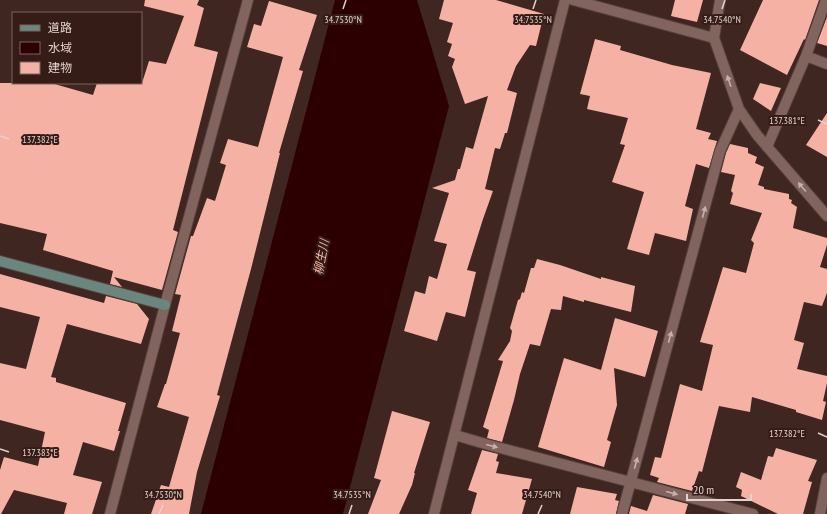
<svg xmlns="http://www.w3.org/2000/svg" width="827" height="514" font-family="'PT Sans Narrow','Noto Sans JP',sans-serif">
  <style>
    .water { fill: #2c0000 }
    .building { fill: #f5b2a4 }
    .lines { fill: none; stroke-linecap: round; stroke-linejoin: round }
    .street-casing { stroke: #56413d; stroke-width: 12 }
    .secondary-casing { stroke: #56413d; stroke-width: 12 }
    .street { stroke: #82645e; stroke-width: 10 }
    .secondary { stroke: #6b867f; stroke-width: 10 }
    .oneway { fill: #c6b1ac }
    .ticks { fill: none; stroke: #e3d2ce; stroke-width: 1.5 }
    .labels { text-anchor: middle; dominant-baseline: central; stroke-width: 4; stroke-linejoin: round; paint-order: stroke }
    .water-label { font-size: 12px; font-style: italic; fill: #f9b8aa; stroke: #351c17 }
    .ticks-label { font-size: 10px; text-anchor: middle; fill: #e3d2ce; stroke: #351c17; stroke-width: 4; stroke-linejoin: round; paint-order: stroke }
  </style>
  <rect width="100%" height="100%" fill="#3f2621"/>
  <path class="water" d="M335 0H417L449 106 343 514H201Z"/>
  <path class="building" d="M145 0H199L197 5 204 8 194 46 218 52 173 230 178 232 162 290 114 277 122 287 110 284 113 271 43 250 47 234 0 223V83H51L93 95 97 83H142L149 61 166 64 184 16 144 6Z
    M444 0H496L544 14 536 46 530 45 516 66 507 90 517 93 507 133H505L500 149 495 148 485 189 493 191 483 219 467 270 476 272 465 317 446 312 437 341 404 331 415 291 425 294 429 276 437 279 447 244 434 241 449 193 432 188 455 180 458 169H460L466 147 473 149 488 96 465 104 452 67 455 59 448 56 452 44 447 42 453 23 439 19Z
    M675 0H703L697 22 671 16Z
    M763 0H819L805 40 804 39 787 75 740 50Z
    M269 1 317 15 299 70 303 71 279 153H280L251 269 217 395 220 396 197 472 189 514H151L161 485 169 487 189 417 157 407 165 384H166L180 333 172 331 181 295 175 294 191 236H193L207 198 215 201 226 165 220 163 228 139 258 147 283 57 247 47 254 24 261 26Z
    M827 17V46L817 43Z
    M595 39 621 46 620 50 672 65 711 73 696 129 711 133 708 139 717 141 709 168 696 164 685 206 693 209 686 241 655 233 649 255 627 249 644 192 612 182 625 145 620 144 628 118 587 109 590 96 580 94Z
    M760 83 781 88 771 111 753 99Z
    M827 113V157L806 145Z
    M730 144 748 148V153L757 157 755 163 764 167 758 185 764 187V189L789 194V199L792 200 791 203 797 207 793 228 827 238V245L820 267 827 269V293L822 306 804 302 794 340 804 343 797 369 827 376V383L823 401 826 402 822 420 796 412V410L752 397 750 412 719 406 702 472 699 471 692 491 657 482 659 478 650 475 655 457 661 458 680 384 702 391 713 345 700 342 723 267 746 273 754 243 751 240 762 213 730 204 733 193 731 191 735 175 721 172 726 153Z
    M537 259 560 265 601 279V277L635 286 631 312 584 300V302L563 296 561 310 551 309 540 346 530 344 520 374 514 400 502 442 487 438 489 430 483 427 503 361 498 360 510 341 512 331 510 328 518 300 520 299 522 292 524 293 531 268H534Z
    M0 274 104 303 106 296 137 304 149 319 141 344 67 324 51 377 56 378V382L126 403 118 431H120L114 451 83 442 73 475 102 482 92 514H64L67 503 14 490 1 514H0V470L4 457 38 466 45 432 0 420V363L26 369 40 317 0 307Z
    M615 318 658 331 645 377 614 368 617 405 607 440 611 442 604 467 538 447 564 358 601 370Z
    M392 411 430 422 414 473H415L412 485 399 514H368L381 480 374 478Z
    M776 448 817 460 808 481 812 482 803 514H778L741 496 742 490 736 487 741 472 761 480 768 456 773 457Z
    M482 450 498 454 496 461 499 462 496 473 532 479 522 514H471L477 493 468 490Z
    M577 487 617 494 615 500 619 501 616 514H570Z
    M653 495 688 504 685 514H629L631 506 647 511Z"/>
  <g class="lines">
    <g class="street-casing">
      <path id="street" d="M573 0 714 38
        M720 0 714 38 739 109 757 135 827 216
        M806 56 827 64
        M767 147 806 56 826 0
        M455 435 489 445 753 514
        M110 514 165 305 248 0
        M434 514 565 0
        M622 514 720 151 739 109
        M820 514 827 478"/>
    </g>
    <g class="secondary-casing">
      <path id="secondary" d="M0 261 165 305"/>
    </g>
    <use href="#street" class="street"/>
    <use href="#secondary" class="secondary"/>
  </g>
  <defs><path id="oneway-solid" d="M-6-.8H1V-3.2L6.5 0L1 3.2V.8H-6Z"/></defs>
  <g class="oneway">
    <use href="#oneway-solid" transform="translate(729 81) rotate(-109)"/>
    <use href="#oneway-solid" transform="translate(802 187) rotate(-131)"/>
    <use href="#oneway-solid" transform="translate(704 212) rotate(-75)"/>
    <use href="#oneway-solid" transform="translate(670 337) rotate(-75)"/>
    <use href="#oneway-solid" transform="translate(492 446) rotate(15)"/>
    <use href="#oneway-solid" transform="translate(636 463) rotate(-75)"/>
    <use href="#oneway-solid" transform="translate(672 493) rotate(15)"/>
  </g>
  <path class="ticks" d="M343 9 346 0M533 9 536 0M722 9 725 0M818 120 827 124M0 136 9 139M818 433 827 437M0 449 9 452M159 514 163 505M349 514 352 505M538 514 542 505"/>
  <g class="labels">
    <g class="water-label">
      <text transform="translate(321 257) rotate(-79)">柳生川</text>
    </g>
  </g>
  <g class="ticks-label">
    <text x="343" y="23">34.7530°N</text>
    <text x="533" y="23">34.7535°N</text>
    <text x="722" y="23">34.7540°N</text>
    <text x="787" y="124">137.381°E</text>
    <text x="40" y="143">137.382°E</text>
    <text x="787" y="437">137.382°E</text>
    <text x="40" y="456">137.383°E</text>
    <text x="163" y="498">34.7530°N</text>
    <text x="352" y="498">34.7535°N</text>
    <text x="542" y="498">34.7540°N</text>
  </g>
  <rect x="12" y="12" width="130" height="72" fill="#351c17" stroke="#7b6560"/>
  <rect x="20" y="25" width="20" height="6" fill="#6b867f" stroke="#7b6560"/>
  <text x="48" y="32" font-size="12" fill="#e3d2ce">道路</text>
  <rect x="20" y="42" width="20" height="12" fill="#2c0000" stroke="#7b6560"/>
  <text x="48" y="52" font-size="12" fill="#e3d2ce">水域</text>
  <rect x="20" y="62" width="20" height="12" fill="#f5b2a4" stroke="#7b6560"/>
  <text x="48" y="72" font-size="12" fill="#e3d2ce">建物</text>
  <path d="M687 494v6h64v-6" fill="none" stroke="#e3d2ce" stroke-width="2"/>
  <text x="693" y="494" font-size="12" fill="#e3d2ce" stroke="#351c17" stroke-width="3" paint-order="stroke">20 m</text>
</svg>
